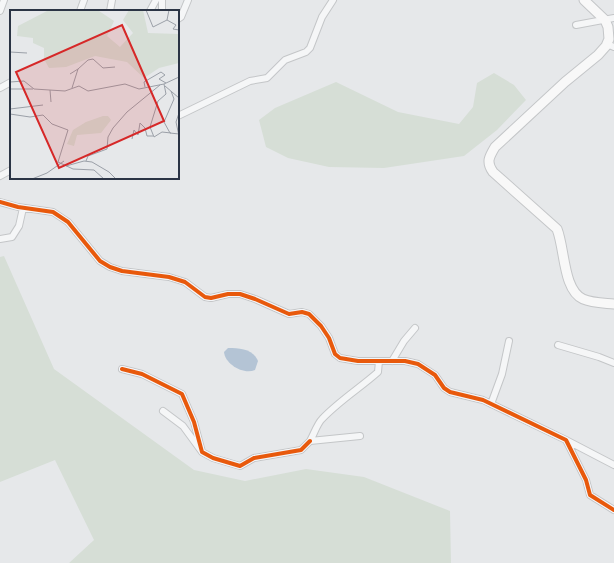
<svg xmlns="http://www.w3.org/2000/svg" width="614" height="563" font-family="'DejaVu Sans',sans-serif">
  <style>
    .green { fill: #d6ded6 }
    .water { fill: #b4c4d5 }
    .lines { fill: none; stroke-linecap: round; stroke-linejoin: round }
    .street-casing { stroke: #c4c6c8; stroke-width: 8 }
    .secondary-casing { stroke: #c4c6c8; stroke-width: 11 }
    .street { stroke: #f5f6f7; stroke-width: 6 }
    .secondary { stroke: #f8f8f8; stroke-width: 9 }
    .cycleway-casing { stroke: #f4f6f9; stroke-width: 6 }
    .cycleway { stroke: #e8590c; stroke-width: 4 }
    .inset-road { fill: none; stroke: #9ba0a8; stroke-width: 1 }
    .view { fill: #d62828; fill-opacity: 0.15; stroke: #d62828; stroke-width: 2 }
    .inset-edge { fill: none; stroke: #2b3445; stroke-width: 2 }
  </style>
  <rect width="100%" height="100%" fill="#e6e8ea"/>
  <path class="green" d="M494 73 514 85 526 100 497 130 464 156 384 168 329 167 288 158 266 147 259 120 275 108 336 82 398 112 459 124 473 107 477 83Z
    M4 256 54 369 194 470 245 481 306 469 364 477 450 511 451 563H69L94 540 55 460 0 482V257Z"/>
  <path class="water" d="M228 348C240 348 253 349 258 361L255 370C243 375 225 364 224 352Z"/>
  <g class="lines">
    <g class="street-casing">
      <path id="street" d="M162 0V11
        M0 11 4 0
        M80 11 84 0
        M110 11 112 0
        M150 11 156 0
        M178 19 181 17 188 0
        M576 25 614 18
        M607 44 614 47
        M0 88 11 82
        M178 116 250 81 267 78 285 60 306 52 310 48 322 17 333 0
        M0 176 11 170
        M0 202 18 207 53 212 68 222 100 261 110 267 122 271 169 277 185 282 205 297 211 298 228 294H240L255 299 289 314 302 312 309 314 321 326 329 338 335 354 340 358 358 361H405L418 364 435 375 444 388 450 392 483 400 566 440 586 480 590 495 614 510
        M0 239 12 237 19 226 23 208
        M558 345 599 357 614 363
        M392 361 404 341 415 328
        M122 369 142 374 182 394 194 422 202 452 213 458 240 466 254 458 301 450 310 441
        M491 404 502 374 509 341
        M163 411 183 426 202 452
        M360 436 310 441C314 434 317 424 322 419 339 401 360 388 378 372L379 361
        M566 440 614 465"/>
    </g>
    <g class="secondary-casing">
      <path id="secondary" d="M584 0 605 20 608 27 609 39 606 46 598 55 565 82 495 147C489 157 486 162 493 172L557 229C565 249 563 290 583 299 592 303 605 303 614 304"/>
    </g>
    <use href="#street" class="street"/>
    <use href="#secondary" class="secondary"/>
    <g class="cycleway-casing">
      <path id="cycleway" d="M0 202 18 207 53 212 68 222 100 261 110 267 122 271 169 277 185 282 205 297 211 298 228 294H240L255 299 289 314 302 312 309 314 321 326 329 338 335 354 340 358 358 361H405L418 364 435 375 444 388 450 392 483 400 566 440 586 480 590 495 614 510
        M122 369 142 374 182 394 194 422 202 452 213 458 240 466 254 458 301 450 310 441"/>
    </g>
    <use href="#cycleway" class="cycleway"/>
  </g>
  <g transform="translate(10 10)">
    <rect width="169" height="169" fill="#e6e8ea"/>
    <path d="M119 0H133L138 23 169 24V53L149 58 134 68 117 52 85 46 56 57 39 58 34 49V38L23 33V28L7 26 8 16 37 1H89L104 11 97 26 110 37 123 23 113 10ZM93 106H98L101 110 91 123 67 125 64 136 57 134 63 120 76 112Z" fill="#d6ded6"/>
    <path class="inset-road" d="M136 0 143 17 157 10M159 0 157 10 166 15 163 19 169 20M0 42 17 43M68 59 78 50 83 49 93 58 105 57M60 64 68 59 62 78M0 72 14 71 24 79 55 81 69 76 78 81 115 74 129 79 154 74 169 67M154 74 156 84 148 91 140 117 144 127 152 122 161 123M155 76 169 88M135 77 134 72 151 62 155 65 149 69 156 73M0 79H23M40 80 41 92M161 81 164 89 154 112 160 123 169 124M0 99 33 95M169 103 166 112 169 126M0 104 20 107 33 105 42 114 58 120 48 152 63 159 84 160 94 169M122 129 124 120 128 125 130 113 135 118 137 126H143M76 151 78 146 97 139 98 127 103 118 117 102 150 75M56 156 74 151 82 152 99 162 106 169M22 169 37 163 54 151"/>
    <path class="view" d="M112 15 154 111 49 158 6 62Z"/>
    <rect width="169" height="169" class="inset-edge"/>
  </g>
</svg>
